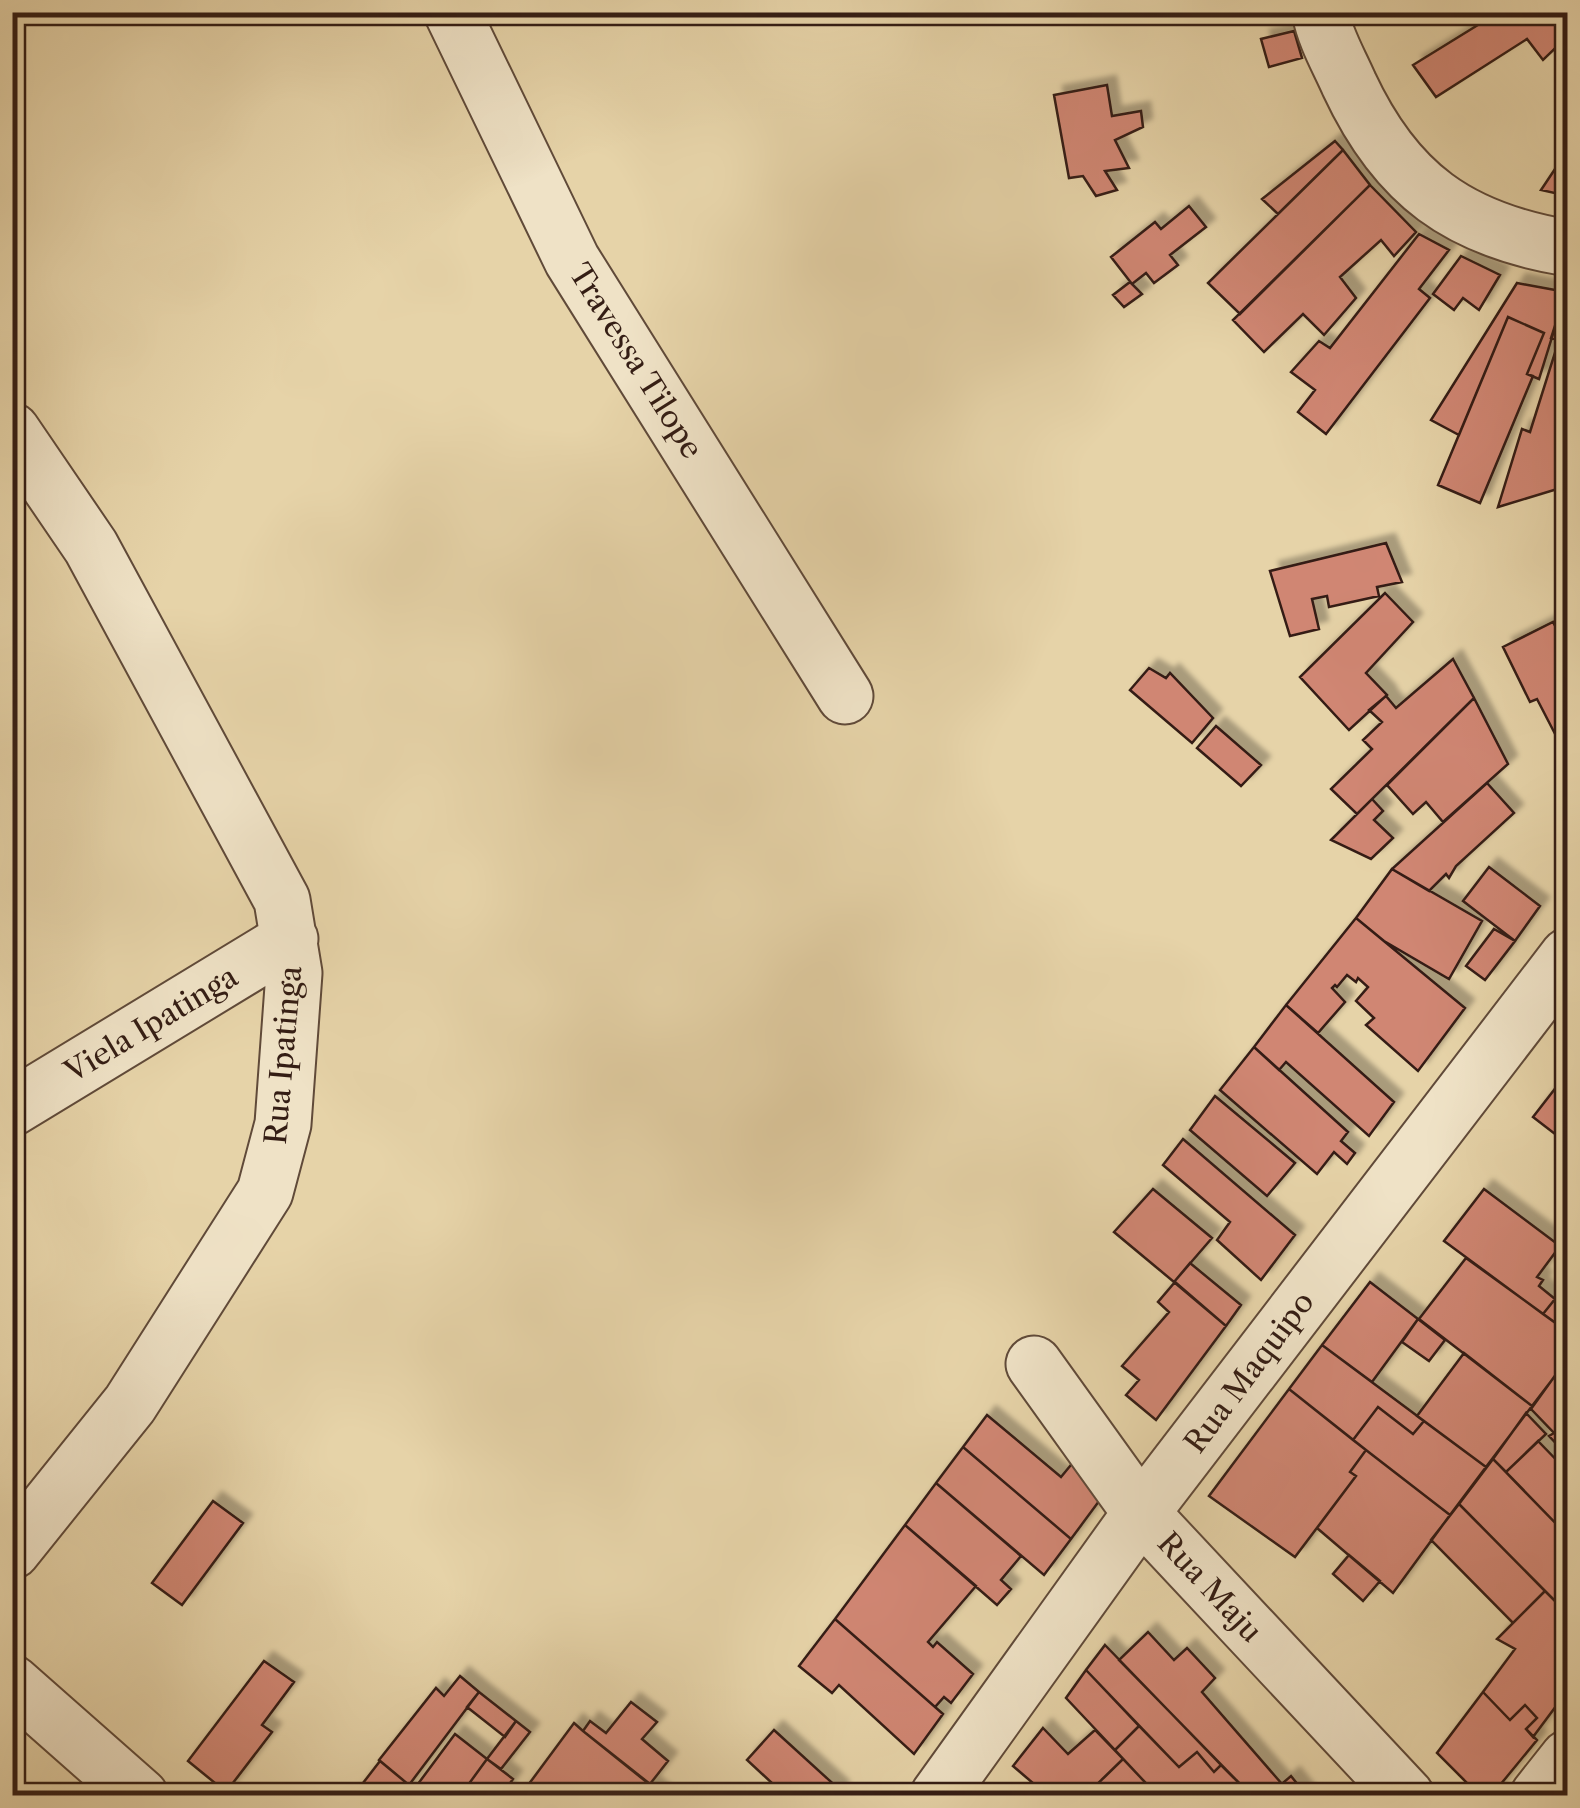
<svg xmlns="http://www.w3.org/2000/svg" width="1580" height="1808" font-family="'Libre Caslon Text',serif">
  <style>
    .building { fill: #d08673; stroke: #341d14; stroke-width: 2.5; filter: url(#shadow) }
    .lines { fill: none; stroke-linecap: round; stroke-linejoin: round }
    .minor-casing { stroke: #604a39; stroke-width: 59 }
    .minor { stroke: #efe2c6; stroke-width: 55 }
    .labels { text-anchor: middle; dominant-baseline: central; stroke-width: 9; stroke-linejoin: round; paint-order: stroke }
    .street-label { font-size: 30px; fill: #341d14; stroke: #efe2c6 }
  </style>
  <defs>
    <filter id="shadow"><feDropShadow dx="9" dy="-9" stdDeviation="2.5" flood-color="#0004"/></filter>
  </defs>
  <rect width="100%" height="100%" fill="#e6d3a8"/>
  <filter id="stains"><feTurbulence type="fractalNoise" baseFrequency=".002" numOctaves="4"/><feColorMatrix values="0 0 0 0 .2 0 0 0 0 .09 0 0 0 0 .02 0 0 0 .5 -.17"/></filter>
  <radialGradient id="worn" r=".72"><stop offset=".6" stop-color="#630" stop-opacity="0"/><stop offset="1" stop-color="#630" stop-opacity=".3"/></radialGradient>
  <path class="building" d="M1499 12H1568V36L1543 60 1527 39 1436 97 1413 65Z
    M1294 31 1302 58 1269 67 1261 39Z
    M1107 85 1112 116 1141 111 1143 127 1115 140 1129 168 1105 171 1117 190 1096 196 1083 176 1069 178 1054 95Z
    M1335 141 1343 150 1278 214 1262 199Z
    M1343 150 1370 185 1240 314 1208 283Z
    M1568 151V196L1541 190 1555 169Z
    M1370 185 1416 232 1394 256 1381 240 1340 277 1356 298 1324 335 1303 314 1264 352 1233 320Z
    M1189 206 1206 227 1170 255 1178 265 1154 283 1146 273 1132 284 1111 257 1155 222 1161 229Z
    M1419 234 1449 250 1419 289 1430 298 1326 434 1298 412 1315 390 1291 372 1319 341 1330 348Z
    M1461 256 1500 275 1479 310 1463 298 1454 310 1433 294Z
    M1130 282 1142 294 1124 307 1113 295Z
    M1517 283 1566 292 1539 379 1527 374 1544 333 1508 317 1459 435 1431 420Z
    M1566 292 1568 477 1564 487 1498 507 1522 429 1530 432 1559 340 1551 338Z
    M1508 317 1544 333 1527 374 1533 376 1480 503 1438 485Z
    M1386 543 1402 582 1377 587 1379 596 1329 607 1327 596 1312 599 1319 629 1290 636 1270 571Z
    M1385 593 1413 622 1366 673 1387 695 1349 730 1300 677Z
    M1553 622 1568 650V759L1537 699 1530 702 1503 647Z
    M1453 659 1474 698 1357 814 1331 789 1372 749 1363 740 1382 722 1369 710 1386 696 1396 708Z
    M1149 668 1166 678 1170 673 1213 718 1192 743 1130 690Z
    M1474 698 1508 764 1443 822 1426 802 1413 814 1387 785Z
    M1216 726 1261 765 1241 786 1197 748Z
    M1487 783 1514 813 1456 866 1449 878 1446 874 1429 891 1392 869Z
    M1372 799 1383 811 1374 820 1393 838 1371 859 1331 840Z
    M1489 867 1540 906 1515 941 1463 901Z
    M1392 869 1482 921 1449 979 1384 941 1356 918Z
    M1356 918 1465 1008 1418 1071 1366 1025 1374 1018 1356 1001 1368 987 1358 978 1356 982 1347 975 1337 987 1335 985 1332 988 1345 1002 1318 1033 1286 1005Z
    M1494 929 1515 941 1485 980 1466 966Z
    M1286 1005 1394 1102 1369 1136 1286 1062 1279 1070 1254 1047Z
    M1254 1047 1348 1132 1341 1141 1355 1153 1347 1164 1334 1152 1317 1174 1220 1090Z
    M1568 1072V1144L1533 1117Z
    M1215 1096 1295 1163 1267 1196 1190 1130Z
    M1183 1139 1295 1235 1261 1280 1217 1240 1230 1222 1163 1165Z
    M1153 1189 1212 1238 1174 1282 1114 1232Z
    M1484 1189 1560 1246 1537 1277 1543 1280 1539 1286 1555 1299 1543 1314 1444 1241Z
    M1466 1258 1568 1332V1359L1532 1406 1419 1319Z
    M1190 1263 1241 1305 1226 1326 1174 1282Z
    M1175 1282 1226 1326 1156 1420 1126 1395 1139 1380 1122 1366 1169 1312 1158 1302Z
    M1370 1282 1418 1319 1372 1382 1322 1345Z
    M1568 1283V1332L1543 1314Z
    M1418 1319 1445 1340 1429 1361 1402 1342Z
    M1322 1345 1424 1421 1413 1434 1378 1407 1353 1440 1289 1389Z
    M1464 1353 1532 1406 1486 1467 1417 1416Z
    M1562 1366 1568 1372V1456L1549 1436 1554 1433 1531 1409Z
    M1289 1389 1366 1450 1350 1472 1356 1476 1295 1557 1209 1496Z
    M1378 1407 1413 1434 1424 1421 1486 1467 1450 1515 1353 1440Z
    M1526 1413 1546 1434 1506 1472 1493 1459Z
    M987 1415 1061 1477 1075 1460 1108 1489 1071 1539 963 1447Z
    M1538 1441 1568 1472V1536L1506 1472Z
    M963 1447 1071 1539 1044 1575 936 1483Z
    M1366 1450 1450 1515 1393 1593 1317 1528 1356 1476 1350 1472Z
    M1493 1459 1568 1536V1597L1559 1605 1459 1504Z
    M936 1483 1021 1556 1001 1580 1011 1589 997 1605 905 1525Z
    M213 1501 243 1523 182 1605 152 1583Z
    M1459 1504 1545 1591 1513 1623 1431 1540Z
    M905 1525 976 1586 928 1642 933 1647 937 1642 973 1674 951 1703 944 1697 935 1707 835 1619Z
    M1349 1555 1380 1581 1363 1601 1333 1574Z
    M1545 1591 1568 1614V1690L1533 1737 1526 1729 1537 1718 1525 1705 1510 1720 1483 1692 1515 1649 1497 1639Z
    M835 1619 943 1714 914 1754 839 1685 832 1693 799 1666Z
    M1148 1632 1174 1660 1187 1648 1215 1678 1202 1692 1282 1784 1270 1794 1252 1796 1119 1660Z
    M1105 1645 1221 1765 1214 1772 1197 1752 1179 1767 1086 1670Z
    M264 1661 294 1682 262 1725 272 1732 226 1792 188 1761Z
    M1086 1670 1139 1726 1115 1750 1066 1698Z
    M460 1676 479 1692 409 1785 379 1760 436 1688 444 1696Z
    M479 1692 516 1721 505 1737 467 1707Z
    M1483 1692 1510 1720 1525 1705 1537 1718 1526 1729 1537 1740 1491 1796H1480L1437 1753Z
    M631 1702 657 1722 642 1739 668 1761 650 1784 583 1731 590 1721 606 1733Z
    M516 1721 530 1732 501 1769 487 1759Z
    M574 1723 583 1731 664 1796H520Z
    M1139 1726 1179 1767 1197 1752 1214 1772 1221 1765 1252 1796H1158L1115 1750Z
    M1043 1728 1068 1754 1095 1730 1123 1759 1085 1796H1048L1013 1766Z
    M774 1730 840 1790 835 1796H786L747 1760Z
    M455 1734 487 1759 460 1796H409Z
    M487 1759 513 1779 501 1796H460Z
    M1123 1759 1158 1796H1085Z
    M380 1761 409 1785 400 1796H353Z
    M1291 1776 1307 1796H1271L1270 1794Z"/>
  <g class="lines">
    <g class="minor-casing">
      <path id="minor" d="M452 12 572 260 845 696
        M1320 12C1325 38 1339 61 1349 84 1396 185 1459 230 1568 248
        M12 431 91 547 282 900 294 973 283 1124 265 1192 130 1404 12 1551
        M12 1108 290 939
        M1034 1364 1141 1513 1406 1796
        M12 1683 140 1796
        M938 1796 1141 1513 1568 956
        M1538 1796 1568 1758"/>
    </g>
    <use href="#minor" class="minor"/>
  </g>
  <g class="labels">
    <g class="street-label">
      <text transform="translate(636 361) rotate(58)">Travessa Tilope</text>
      <text transform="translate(151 1024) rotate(-31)">Viela Ipatinga</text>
      <text transform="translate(283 1055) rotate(-85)">Rua Ipatinga</text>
      <text transform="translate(1249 1372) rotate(-53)">Rua Maquipo</text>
      <text transform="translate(1210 1587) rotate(47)">Rua Maju</text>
    </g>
  </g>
  <rect width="1580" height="1808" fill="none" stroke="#e6d3a8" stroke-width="50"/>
  <rect x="15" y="15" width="1550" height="1778" fill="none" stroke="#341d14" stroke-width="5"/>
  <rect x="25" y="25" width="1530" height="1758" fill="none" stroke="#341d14" stroke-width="2.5"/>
  <rect width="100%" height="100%" filter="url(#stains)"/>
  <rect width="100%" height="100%" fill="url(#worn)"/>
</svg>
